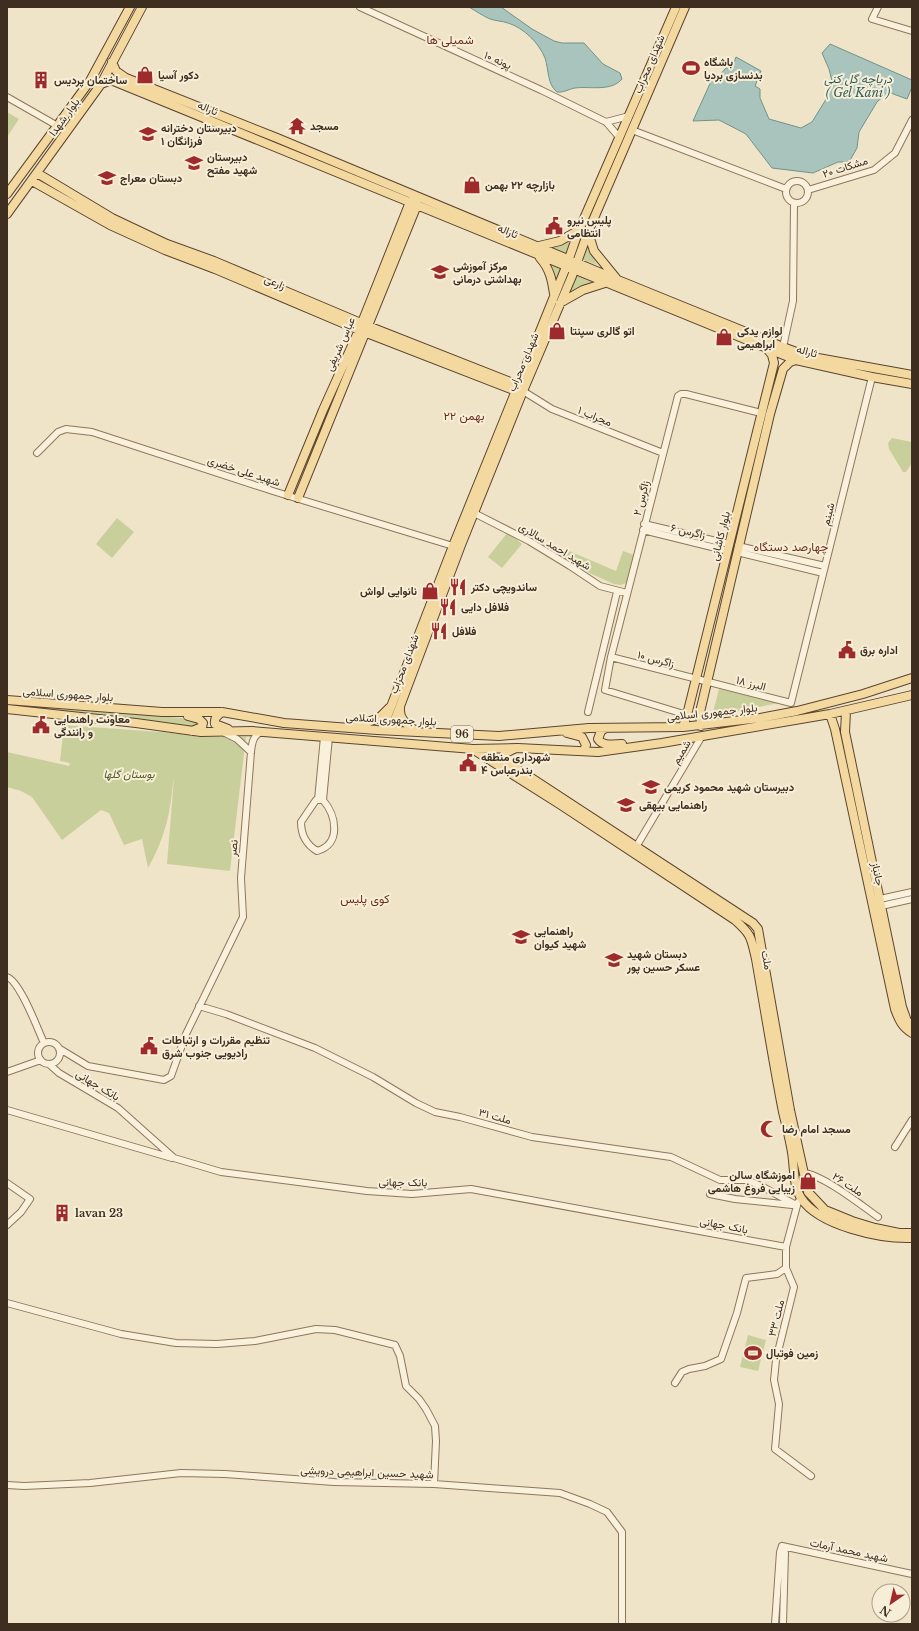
<svg xmlns="http://www.w3.org/2000/svg" width="919" height="1631" font-family="'Libre Baskerville',Vazirmatn,serif">
  <style>
    .green { fill: #c9cf9b }
    .water { fill: #a9c4bc; stroke: #6f938a }
    .lines { fill: none; stroke-linecap: round; stroke-linejoin: round }
    .minor-casing { stroke: #8d765c; stroke-width: 8 }
    .major-casing { stroke: #5b4430; stroke-width: 10 }
    .minor { stroke: #faf1dc; stroke-width: 6 }
    .major { stroke: #f3d9a0; stroke-width: 8 }
    .labels { text-anchor: middle; dominant-baseline: central; stroke-width: 4; stroke-linejoin: round; paint-order: stroke }
    .shield { fill: #f7eed8; stroke: #756857; stroke-width: 1 }
    .shield-label { font-size: 10px; font-weight: bold; fill: #3d2e20 }
    .street-label { font-size: 11px; fill: #3d2e20; stroke: #f7eed8 }
    .poi-label { font-size: 11px; font-weight: bold; fill: #3d2e20; stroke: #f7eed8; text-anchor: start }
    .park-label { font-size: 11px; font-style: italic; fill: #4d5a26; stroke: #f7eed8 }
    .neighbourhood-label { font-size: 12px; fill: #6b2e1e; stroke: #f7eed8 }
    .water-label { font-size: 12px; font-style: italic; fill: #2f5d5a; stroke: #f7eed8 }
  </style>
  <rect width="100%" height="100%" fill="#f0e4c8"/>
  <path class="green" d="M7 112 19 119 7 137Z
    M575 234 568 254 549 247Z
    M588 246 597 265 583 260Z
    M548 263 562 268 556 282Z
    M577 275 595 283 587 285 569 294Z
    M892 438 912 442V463L906 472H903L889 449 888 443Z
    M117 518 134 532 112 558 96 544Z
    M508 532 522 544 502 568 488 557Z
    M569 551 616 571 623 551 634 555 627 583 620 585 614 584 567 563 563 560 565 552Z
    M719 689 779 703 712 716Z
    M7 703 194 719 198 723 197 727 192 728C131 716 69 711 7 706Z
    M64 725 173 733 200 737H246L230 871 167 864 174 778C172 787 172 797 170 806 167 827 159 849 148 868L142 839 124 845 109 813 101 810 62 840 32 797 21 791 7 787V752L69 766 70 763 60 761Z
    M748 1335 766 1340 758 1371 740 1367Z"/>
  <path class="water" d="M469 7H501L532 29 554 41 562 43H584L603 64 620 73 622 79C611 92 590 86 575 88 569 89 563 93 557 92 547 84 549 70 545 58 539 43 524 28 508 23 502 21 496 21 490 19 483 16 476 11 469 7Z
    M830 44 912 80V87L907 99 888 92 877 102 859 132 857 148 849 162H838L813 173 772 168 746 134 719 120 693 121 713 77H718L726 68H732L736 57 761 71 755 86 760 89V98L769 119 801 128 812 122 825 101 832 81 829 69 822 53Z"/>
  <g class="lines">
    <g class="minor-casing">
      <path id="minor" d="M360 7 541 90 606 122 619 137
        M878 7 872 19 912 31
        M7 97 56 125
        M606 122 629 116
        M632 130 786 189
        M786 192a11 11 0 1 1 22 0a11 11 0 1 1-22 0Z
        M808 190 874 170 895 153 912 120
        M783 347 793 301 794 203
        M523 391 552 409 663 453
        M37 453 58 432 66 429 92 432 276 492 453 546
        M474 513 529 541 570 566 600 586 627 593
        M644 524 729 544
        M643 530 728 551
        M738 546 825 566
        M737 552 823 573
        M611 657 791 703 872 377
        M588 712 617 592
        M687 715 605 690 611 657 678 396 681 394H686L761 413
        M223 732 237 739 251 752
        M316 800H323C336 815 342 844 317 851 307 845 301 835 301 822Z
        M318 800 324 737
        M323 800 329 737
        M636 847 702 736
        M880 899 912 892
        M881 906 912 899
        M7 977C20 981 38 1030 44 1043
        M199 1006 226 1014 315 1048 373 1077 416 1103 435 1112 460 1117 532 1137 671 1157 720 1180H747L761 1186 796 1205
        M38 1053a11 11 0 1 1 22 0a11 11 0 1 1-22 0Z
        M60 1049 88 1066 164 1080 171 1076 186 1034 243 917 241 878 251 752C252 743 253 735 262 732
        M49 1064 59 1073 118 1108 174 1158 221 1172 367 1191 412 1194 471 1189 786 1247
        M7 1072 41 1060
        M7 1110 172 1158
        M895 1147 912 1120
        M804 1173C823 1175 861 1205 878 1217
        M7 1183 30 1199 21 1212 7 1225
        M710 1194 735 1199 792 1205
        M798 1202 786 1247V1268L794 1287 776 1360 774 1380 779 1404 775 1449 811 1476
        M7 1303 121 1334 176 1343 217 1344 255 1341 316 1329 335 1330 395 1345 400 1356 406 1386 419 1399 426 1409 435 1426 436 1441 434 1484
        M675 1383 682 1372 689 1369 705 1366 721 1359 737 1313 746 1278 777 1274 786 1268
        M7 1485 24 1486 90 1483 181 1473 225 1474 334 1482 434 1484 560 1493 590 1504 607 1512 622 1532V1624
        M782 1546 912 1574
        M782 1546 785 1553 783 1624
        M775 1624 780 1552 782 1546"/>
    </g>
    <g class="major-casing">
      <path id="major" d="M112 62 116 71 126 78 277 138 618 280 783 347 807 356 912 375
        M101 84 111 80 796 360 872 377 912 384
        M37 173 112 218 167 244 214 261 368 326 518 385 521 389
        M32 181 110 225 165 250 215 269 359 330 516 391H521
        M7 194 90 81 130 7
        M7 214 101 84 142 7
        M588 232 594 251 616 278
        M539 246 560 241 579 230
        M540 258C550 269 552 280 554 294
        M560 303 583 290 605 283
        M288 495 323 410 359 330 410 202 413 199
        M298 498 417 205 416 201
        M7 700 162 712H222L284 723 377 730 499 736 589 728 683 727 760 718 797 711 863 694 912 678
        M400 708C399 720 407 724 416 731
        M7 709 136 723 201 732 252 731 473 749 518 748 598 752 662 743 830 714 912 695
        M846 711 845 732 902 1007 907 1021 912 1025
        M222 712C217 716 214 718 215 724L228 729
        M830 714 835 729 895 1009C899 1020 902 1027 912 1033
        M188 716 199 719 203 723 202 727 192 731
        M357 726 379 718 389 708
        M701 726 700 712 770 414 783 369 790 362 796 360
        M683 727 688 711 774 363 772 355 768 350
        M604 729 601 731 598 739C603 747 614 744 622 744
        M382 730 453 546 566 267 579 230 676 7
        M391 730 461 545 523 391 572 276 588 232 685 7
        M567 733 582 737 586 745 584 751
        M514 749C508 752 504 752 503 759L507 762 753 923 758 929 790 1110 808 1192 825 1210 852 1221 875 1228 899 1233H912
        M474 750 561 805 735 920C752 935 751 938 756 959 765 1010 773 1061 783 1112 786 1124 789 1136 791 1147 795 1163 792 1184 801 1198 819 1226 881 1239 912 1238"/>
    </g>
    <use href="#minor" class="minor"/>
    <use href="#major" class="major"/>
  </g>
  <defs>
    <g id="stadium-bare" transform="scale(1.38)"><path d="M0-5a6.5 5 0 1 0 0 10a6.5 5 0 1 0 0-10ZM-3.5-1.8h7v3.6h-7Z" fill="#9e2a2b" stroke="#f7eed8" stroke-width="2.5" paint-order="stroke"/></g>
    <g id="shop-bare" transform="scale(1.38)"><path d="M-5-2.5h2.3a2.7 3.5 0 0 1 5.4 0H5L5.5 6h-11ZM-1.5-2.5h3a1.5 2.3 0 0 0-3 0Z" fill="#9e2a2b" stroke="#f7eed8" stroke-width="2.5" paint-order="stroke"/></g>
    <g id="building-bare" transform="scale(1.38)"><path d="M-4-6H4V6H1V3H-1V6H-4ZM-2.5-4.3h1.7v1.8h-1.7ZM.8-4.3h1.7v1.8H.8ZM-2.5-1h1.7V.8h-1.7ZM.8-1h1.7V.8H.8Z" fill="#9e2a2b" stroke="#f7eed8" stroke-width="2.5" paint-order="stroke"/></g>
    <g id="temple-bare" transform="scale(1.38)"><path d="M0-6L5-2H3V0L6.5 2.5H4V6H1.5V3h-3V6H-4V2.5H-6.5L-3 0V-2H-5Z" fill="#9e2a2b" stroke="#f7eed8" stroke-width="2.5" paint-order="stroke"/></g>
    <g id="school-bare" transform="scale(1.38)"><path d="M0-5L7-2L0 1L-7-2ZM-4 1L0 2.5L4 1V4Q0 6-4 4Z" fill="#9e2a2b" stroke="#f7eed8" stroke-width="2.5" paint-order="stroke"/></g>
    <g id="civic-bare" transform="scale(1.38)"><path d="M-.6-6.5H3V-4.5H.6V-3L4-1V1h2V6H-6V1h2V-1L-.6-3ZM-1.2 2.5V6h2.4V2.5Z" fill="#9e2a2b" stroke="#f7eed8" stroke-width="2.5" paint-order="stroke"/></g>
    <g id="restaurant-bare" transform="scale(1.38)"><path d="M-5-6h1v4h1v-4h1v4h1v-4h1v5L-1.5 .5V6h-2V.5L-5-1ZM5-6V6H3V1.5H1.5Q1.5-4 5-6Z" fill="#9e2a2b" stroke="#f7eed8" stroke-width="2.5" paint-order="stroke"/></g>
    <g id="mosque-bare" transform="scale(1.38)"><path d="M3.5-4.9A6 6 0 1 0 3.5 4.9A5 5 0 1 1 3.5-4.9Z" fill="#9e2a2b" stroke="#f7eed8" stroke-width="2.5" paint-order="stroke"/></g>
  </defs>
  <g fill-rule="evenodd">
    <use href="#stadium-bare" x="691" y="68"/>
    <use href="#shop-bare" x="145" y="75"/>
    <use href="#building-bare" x="41" y="80"/>
    <use href="#temple-bare" x="297" y="126"/>
    <use href="#school-bare" x="148" y="134"/>
    <use href="#school-bare" x="194" y="163"/>
    <use href="#school-bare" x="107" y="178"/>
    <use href="#shop-bare" x="472" y="185"/>
    <use href="#civic-bare" x="554" y="226"/>
    <use href="#school-bare" x="440" y="272"/>
    <use href="#shop-bare" x="557" y="331"/>
    <use href="#shop-bare" x="724" y="337"/>
    <use href="#restaurant-bare" x="458" y="587"/>
    <use href="#shop-bare" x="430" y="591"/>
    <use href="#restaurant-bare" x="448" y="607"/>
    <use href="#restaurant-bare" x="439" y="631"/>
    <use href="#civic-bare" x="847" y="650"/>
    <use href="#civic-bare" x="41" y="725"/>
    <use href="#civic-bare" x="468" y="763"/>
    <use href="#school-bare" x="651" y="787"/>
    <use href="#school-bare" x="626" y="805"/>
    <use href="#school-bare" x="521" y="937"/>
    <use href="#school-bare" x="614" y="960"/>
    <use href="#civic-bare" x="149" y="1046"/>
    <use href="#mosque-bare" x="769" y="1129"/>
    <use href="#shop-bare" x="808" y="1181"/>
    <use href="#building-bare" x="62" y="1213"/>
    <use href="#stadium-bare" x="753" y="1353"/>
  </g>
  <g class="labels">
    <rect class="shield" x="451" y="726" width="22" height="16" rx="3"/>
    <g class="shield-label">
      <text x="462" y="734">96</text>
    </g>
    <g class="street-label">
      <text transform="translate(498 60) rotate(24)">پونه ۱۰</text>
      <text transform="translate(649 64) rotate(-67)">شهدای محراب</text>
      <text transform="translate(208 108) rotate(22)">ثاراله</text>
      <text transform="translate(64 117) rotate(-54)">بلوار شهدا</text>
      <text transform="translate(845 167) rotate(-18)">مشکات ۲۰</text>
      <text transform="translate(508 231) rotate(22)">ثاراله</text>
      <text transform="translate(275 282) rotate(23)">زارعی</text>
      <text transform="translate(340 344) rotate(-66)">عباس شریفی</text>
      <text transform="translate(807 351) rotate(15)">ثاراله</text>
      <text transform="translate(523 362) rotate(-67)">شهدای محراب</text>
      <text transform="translate(595 416) rotate(22)">محراب ۱</text>
      <text transform="translate(244 471) rotate(18)">شهید علی خضری</text>
      <text transform="translate(641 498) rotate(-76)">زاگرس ۲</text>
      <text transform="translate(828 514) rotate(-76)">شبنم</text>
      <text transform="translate(688 531) rotate(13)">زاگرس ۶</text>
      <text transform="translate(720 536) rotate(-76)">بلوار کاشانی</text>
      <text transform="translate(555 546) rotate(31)">شهید احمد سالاری</text>
      <text transform="translate(656 659) rotate(15)">زاگرس ۱۰</text>
      <text transform="translate(404 664) rotate(-69)">شهدای محراب</text>
      <text transform="translate(751 683) rotate(14)">البرز ۱۸</text>
      <text transform="translate(68 694) rotate(4)">بلوار جمهوری اسلامی</text>
      <text transform="translate(712 712) rotate(-6)">بلوار جمهوری اسلامی</text>
      <text transform="translate(391 719) rotate(3)">بلوار جمهوری اسلامی</text>
      <text transform="translate(681 752) rotate(-59)">شمیم</text>
      <text transform="translate(233 848) rotate(-85)">نصر</text>
      <text transform="translate(878 874) rotate(78)">جانباز</text>
      <text transform="translate(767 960) rotate(79)">ملت</text>
      <text transform="translate(98 1085) rotate(31)">بانک جهانی</text>
      <text transform="translate(495 1116) rotate(15)">ملت ۳۱</text>
      <text transform="translate(403 1182) rotate(1)">بانک جهانی</text>
      <text transform="translate(848 1184) rotate(33)">ملت ۲۶</text>
      <text transform="translate(724 1225) rotate(11)">بانک جهانی</text>
      <text transform="translate(776 1318) rotate(-76)">ملت ۳۳</text>
      <text transform="translate(367 1472) rotate(2)">شهید حسین ابراهیمی درویشی</text>
      <text transform="translate(849 1550) rotate(12)">شهید محمد آرمات</text>
    </g>
    <g class="poi-label">
      <text x="704" y="62">باشگاه<tspan x="704" dy="13">بدنسازی بردیا</tspan></text>
      <text x="158" y="75">دکور آسیا</text>
      <text x="54" y="80">ساختمان پردیس</text>
      <text x="310" y="126">مسجد</text>
      <text x="161" y="128">دبیرستان دخترانه<tspan x="161" dy="13">فرزانگان ۱</tspan></text>
      <text x="207" y="157">دبیرستان<tspan x="207" dy="13">شهید مفتح</tspan></text>
      <text x="120" y="178">دبستان معراج</text>
      <text x="485" y="185">بازارچه ۲۲ بهمن</text>
      <text x="567" y="220">پلیس نیرو<tspan x="567" dy="13">انتظامی</tspan></text>
      <text x="453" y="266">مرکز آموزشی<tspan x="453" dy="13">بهداشتی درمانی</tspan></text>
      <text x="570" y="331">اتو گالری سپنتا</text>
      <text x="737" y="331">لوازم یدکی<tspan x="737" dy="13">ابراهیمی</tspan></text>
      <text x="471" y="587">ساندویچی دکتر</text>
      <text x="417" y="591" text-anchor="end">نانوایی لواش</text>
      <text x="461" y="607">فلافل دایی</text>
      <text x="452" y="631">فلافل</text>
      <text x="860" y="650">اداره برق</text>
      <text x="54" y="719">معاونت راهنمایی<tspan x="54" dy="13">و رانندگی</tspan></text>
      <text x="481" y="757">شهرداری منطقه<tspan x="481" dy="13">۴ بندرعباس</tspan></text>
      <text x="664" y="787">دبیرستان شهید محمود کریمی</text>
      <text x="639" y="805">راهنمایی بیهقی</text>
      <text x="534" y="931">راهنمایی<tspan x="534" dy="13">شهید کیوان</tspan></text>
      <text x="627" y="954">دبستان شهید<tspan x="627" dy="13">عسکر حسین پور</tspan></text>
      <text x="162" y="1040">تنظیم مقررات و ارتباطات<tspan x="162" dy="13">رادیویی جنوب شرق</tspan></text>
      <text x="782" y="1129">مسجد امام رضا</text>
      <text x="795" y="1175" text-anchor="end">اموزشگاه سالن<tspan x="795" dy="13">زیبایی فروغ هاشمی</tspan></text>
      <text x="75" y="1213">lavan 23</text>
      <text x="766" y="1353">زمین فوتبال</text>
    </g>
    <g class="park-label">
      <text x="129" y="774">بوستان گلها</text>
    </g>
    <g class="neighbourhood-label">
      <text x="450" y="39">شمیلی ها</text>
      <text x="464" y="415">۲۲ بهمن</text>
      <text x="791" y="546">چهارصد دستگاه</text>
      <text x="365" y="898">کوی پلیس</text>
    </g>
    <g class="water-label">
      <text x="858" y="78">دریاچه گل کنی<tspan x="858" dy="14">( Gel Kani )</tspan></text>
    </g>
  </g>
  <rect width="919" height="1631" fill="none" stroke="#3d2e20" stroke-width="16"/>
  <g transform="translate(891 1603) rotate(214)"><circle r="19" fill="#f7eed8" stroke="#ada18e"/>
  <path d="M0-3L7 15L0 10L-7 15Z" fill="#9e2a2b"/>
  <text y="-6" font-size="11" font-weight="bold" text-anchor="middle" fill="#3d2e20">N</text>
  </g>
</svg>
